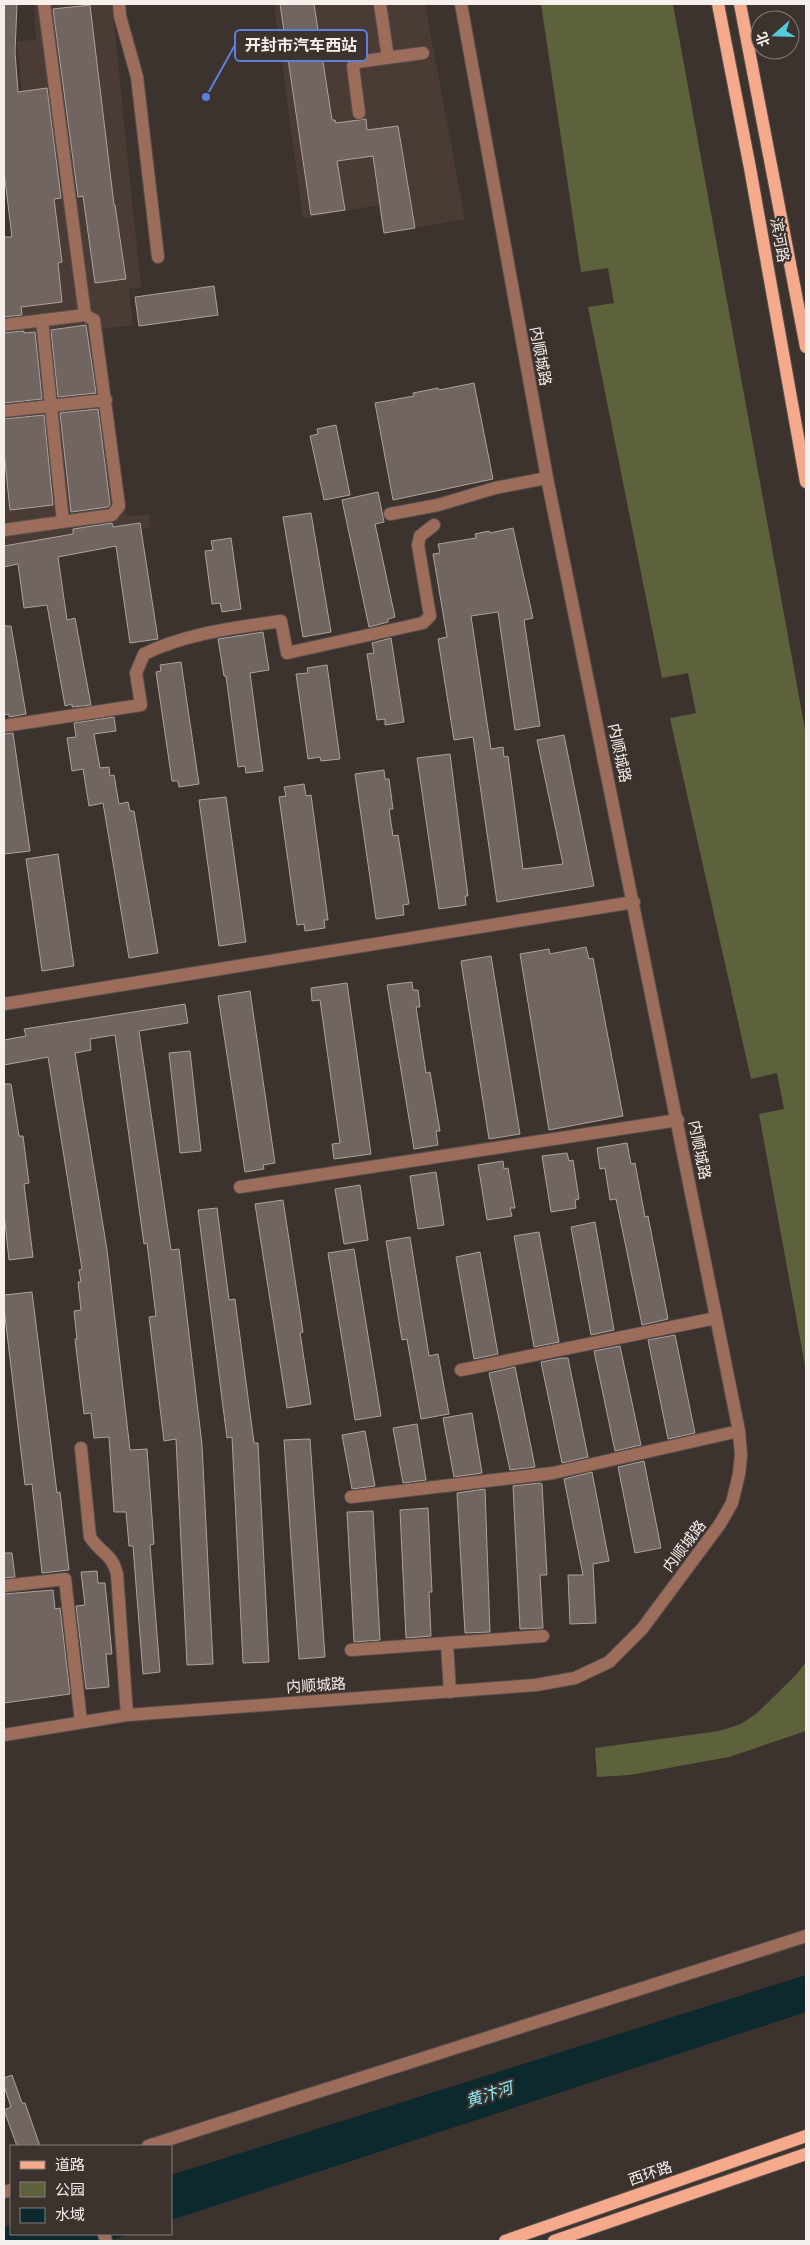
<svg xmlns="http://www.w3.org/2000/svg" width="810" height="2245" font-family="'Asap Condensed','Noto Sans SC',sans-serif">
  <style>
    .built { fill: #4b3b35 }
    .green { fill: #5e623c }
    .water { fill: #0c292d }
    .building { fill: #706561; stroke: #aea29e }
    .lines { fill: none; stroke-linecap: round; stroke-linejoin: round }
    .minor-casing { stroke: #5a504d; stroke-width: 14 }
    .major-casing { stroke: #5a504d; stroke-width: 14 }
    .minor { stroke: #9c6d5b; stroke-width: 12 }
    .major { stroke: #f6aa8c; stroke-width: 12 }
    .labels { text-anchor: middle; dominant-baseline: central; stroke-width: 4.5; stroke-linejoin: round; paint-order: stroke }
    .street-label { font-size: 15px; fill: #f6f0ed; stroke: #3c322e }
    .water-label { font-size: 16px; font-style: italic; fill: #8becf9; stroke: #3c322e }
    .leader { fill: none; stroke: #5e7fde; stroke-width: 2 }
    .callout-dot { fill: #5e7fde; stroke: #3c322e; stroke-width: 2 }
    .callout { fill: #3c322e; stroke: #5e7fde; stroke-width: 2 }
    .callout-label { font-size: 16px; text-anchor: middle; font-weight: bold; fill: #f6f0ed }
  </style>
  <rect width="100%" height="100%" fill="#3c322e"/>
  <path class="built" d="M34 4H112L141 288 129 289 133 325 103 329 127 517 149 514 150 528 4 554V294L40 283 17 41 36 40Z
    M274 4H425L465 219 383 234 378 205 303 219Z"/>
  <path class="green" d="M541 4H673L806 735V1371L759 1114 784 1109 777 1073 751 1079 673 732 670 718 696 713 688 673 662 678 588 307 614 303 608 268 581 272Z
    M806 1662V1731L729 1757 630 1775 597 1777 595 1748 719 1731 741 1724 757 1713 796 1675Z"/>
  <path class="water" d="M806 1975V2012L171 2220V2175Z
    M11 2225V2234H130L108 2241H4V2227Z"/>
  <path class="building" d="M4 4H17L15 52 18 92 47 88 61 198 54 199 62 262 58 263 62 302 21 307 22 315 4 317V237H12L4 172Z
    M280 4H314L332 120H335L336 123 366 119 367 130 398 126 415 228 384 233 373 156 337 161 345 210 311 215Z
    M90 5 114 205H115L126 279 95 283 83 196 78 197 53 9Z
    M214 286 218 315 139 326 135 297Z
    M86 325 96 393 58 397 51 330Z
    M24 331V333L35 332 42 399 4 403V333Z
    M474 383 493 479 393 500 375 403 414 396 413 393 438 388 439 390Z
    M98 409 110 504 108 507 71 512 60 413Z
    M44 415 53 505 10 510 4 452V419Z
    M336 425 350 495 324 500 310 436 318 434 317 429Z
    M378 492 384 522 375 524 395 617 388 619V622L369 627 342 500Z
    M311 513 331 632 303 637 283 517Z
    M112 523 113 527 140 523 158 639 130 643 116 546 58 557 67 620 75 618 91 705 72 707V704L65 706 47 605 24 608 18 564 4 567V546L73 534V529Z
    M513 528 533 618 524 620 540 726 515 730 498 612 471 616 491 749 503 747 504 757 508 756 523 869 563 864 537 740 564 735 594 886 497 902 473 737 454 740 438 639 447 637 433 554 440 553 438 544 476 538 475 534 489 531 490 533Z
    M231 538 241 609 222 612 220 603 212 604 205 551 213 550 211 541Z
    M4 626H11L26 714 9 717V714L4 715Z
    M263 632 269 670 250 673 263 771 246 773 245 766 238 767 226 676H224L218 639Z
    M391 638 404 722 385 725V719L377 720 367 654 374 653 372 643Z
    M181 662 199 784 179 787 178 781H172L156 672 161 671 160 665Z
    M327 665 340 759 321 761 320 757 308 759 296 674 308 673 307 668Z
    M114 717 116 731 94 734 100 768 109 767 110 776 114 775 119 804 128 802 130 811H134L158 953 129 958 103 803 89 806 83 769 72 771 67 738 76 737 74 723Z
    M13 733 30 851 4 854V734Z
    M450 754 468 896H465L466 905 439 909 417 758Z
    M384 770 385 779H389L393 809H389L393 836 398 835 409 904 403 905 404 915 376 919 355 774Z
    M304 784 306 796 311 795 328 920H324L325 928 305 931 304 924 297 925 279 797 286 796 284 787Z
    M226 797 246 942 219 946 199 800Z
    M58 854 74 966 42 971 26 859Z
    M586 947 589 959 593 958 623 1116 549 1130 520 954 549 949 550 954Z
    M491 956 520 1134 489 1139 461 961Z
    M412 982 413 990H418L420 1007H416L426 1073 430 1072 440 1131H436L438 1145 414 1149 387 985Z
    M347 983 371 1154 334 1159 332 1144 340 1143 320 1000 312 1001 311 988Z
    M250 991 275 1163 263 1165 264 1169 245 1172 218 996Z
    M185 1004 188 1023 139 1031 171 1250 179 1249 202 1445 213 1664 187 1665 176 1439 164 1441 149 1317 156 1316 147 1243 144 1244 115 1035 90 1039 91 1050 75 1053 107 1250 130 1450 147 1449 154 1544 150 1545 160 1672 143 1674 133 1546H129L126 1512H114L109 1437 94 1438 91 1413 84 1414 75 1339H77L74 1311 81 1310 78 1282H81L79 1270 82 1269 48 1057 4 1065V1040L26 1036 24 1029Z
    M190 1051 201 1151 180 1153 169 1053Z
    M4 1084H11L19 1136H23L29 1183 24 1184 33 1257 9 1260 4 1213Z
    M627 1143 631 1164 635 1163 645 1217 648 1216 668 1319 642 1325 616 1199 610 1200 605 1168 600 1169 597 1148Z
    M567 1153 569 1161 573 1160 579 1199 575 1200 576 1208 551 1212 542 1156Z
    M503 1161 504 1169 508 1168 515 1208H510L512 1216 487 1220 478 1165Z
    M436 1172 444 1225 418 1229 410 1176Z
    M360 1185 368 1240 344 1244 335 1189Z
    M283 1200 303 1332 300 1333 311 1404 287 1408 255 1204Z
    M217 1208 229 1300 235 1299 254 1443H258L269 1662 243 1663 232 1437 227 1438 198 1210Z
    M595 1222 614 1330 591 1335 571 1227Z
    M539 1232 559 1342 534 1347 514 1236Z
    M410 1237 429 1356 438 1354 449 1414 421 1419 407 1339 402 1340 386 1241Z
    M354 1249 381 1416 355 1420 328 1253Z
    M480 1252 498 1354 474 1359 456 1257Z
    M32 1292 57 1493 60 1492 69 1570 42 1573 32 1484 25 1485 4 1308V1295Z
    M675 1335 695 1433 668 1439 648 1340Z
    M620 1346 641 1445 615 1451 594 1351Z
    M562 1358H568L588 1457 562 1463 541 1362Z
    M515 1367 535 1467 510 1470 489 1373Z
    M472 1413 482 1473 454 1477 443 1418Z
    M417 1424 426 1480 403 1483 393 1428Z
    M365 1431 375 1486 352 1489 342 1435Z
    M310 1439 325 1657 299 1659 284 1440Z
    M644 1461 661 1548 635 1553 618 1467Z
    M592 1472 609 1561 593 1564 596 1623 570 1624 568 1575H583L564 1479Z
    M539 1483 542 1484 547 1575H540L543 1628 520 1629 513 1486Z
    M485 1489 490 1632 465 1633 457 1493Z
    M428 1508 432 1592H429L431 1636 406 1638 400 1510Z
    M373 1511 380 1640 354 1642 347 1512Z
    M4 1553H12L15 1577 4 1578Z
    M97 1571 98 1583H105L112 1654H106L109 1687 86 1689 76 1606 85 1605 81 1572Z
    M53 1590 55 1609 60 1608 70 1694 4 1703V1594Z
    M12 2075 22 2103H25L40 2146H17L4 2110 11 2107 4 2086V2078Z"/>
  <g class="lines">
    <g class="minor-casing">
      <path id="minor" d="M119 4 120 16 137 77 158 257
        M380 4 388 58
        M359 113 353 66 357 62 423 53
        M42 320 63 522
        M4 325 85 315
        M4 411 106 400
        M390 514 438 505 495 488 547 478
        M4 530 112 515 119 506 94 320 85 315 44 4
        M4 726 141 705 136 673 144 654C187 633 234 628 281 621L287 653 423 623 430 616 418 545 420 536 434 525
        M4 1004 634 902
        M240 1187 678 1120
        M461 1370 716 1318
        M81 1448 90 1537C101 1554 112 1553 117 1574L127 1715
        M351 1497 553 1473 739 1431
        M4 1586 65 1579 81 1722
        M447 1644 450 1692
        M351 1650 543 1636
        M4 1735 127 1715 536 1685 575 1678 609 1662 642 1629 720 1524 732 1503 739 1474 741 1455 739 1431 547 478 461 4
        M148 2146 806 1936
        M4 2192 11 2190
        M104 2234 106 2241"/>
    </g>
    <g class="major-casing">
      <path id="major" d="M718 4 750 168 806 482
        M740 4 806 347
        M505 2241 806 2136
        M554 2241 806 2154"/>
    </g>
    <use href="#minor" class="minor"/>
    <use href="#major" class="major"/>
  </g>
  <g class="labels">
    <g class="street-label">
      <text transform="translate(780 240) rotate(80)">滨河路</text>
      <text transform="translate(541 356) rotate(80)">内顺城路</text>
      <text transform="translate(620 753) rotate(78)">内顺城路</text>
      <text transform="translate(700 1150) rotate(79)">内顺城路</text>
      <text transform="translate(684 1546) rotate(-53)">内顺城路</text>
      <text transform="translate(316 1685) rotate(-4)">内顺城路</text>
      <text transform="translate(650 2173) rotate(-19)">西环路</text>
    </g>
    <g class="water-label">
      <text transform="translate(489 2094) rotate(-18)">黄汴河</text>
    </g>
  </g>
  <path class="leader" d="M206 97L235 45"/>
  <circle class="callout-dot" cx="206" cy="97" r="5"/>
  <rect class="callout" x="235" y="30" width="132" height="31" rx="5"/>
  <g class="callout-label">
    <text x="301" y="51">开封市汽车西站</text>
  </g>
  <rect width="810" height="2245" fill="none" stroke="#f6f0ed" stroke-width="10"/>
  <rect x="10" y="2145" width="162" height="90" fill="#3c322e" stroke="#867e7a"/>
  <rect x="20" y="2161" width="25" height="8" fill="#f6aa8c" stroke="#867e7a"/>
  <text x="55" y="2170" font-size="15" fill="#f6f0ed">道路</text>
  <rect x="20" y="2182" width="25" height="15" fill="#5e623c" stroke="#867e7a"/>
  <text x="55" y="2195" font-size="15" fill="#f6f0ed">公园</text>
  <rect x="20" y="2208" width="25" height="15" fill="#0c292d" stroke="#867e7a"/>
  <text x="55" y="2220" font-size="15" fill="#f6f0ed">水域</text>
  <g transform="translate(775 35) rotate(250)"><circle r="24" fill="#3c322e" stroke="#867e7a"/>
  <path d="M0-4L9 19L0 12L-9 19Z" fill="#52ccd6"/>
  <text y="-8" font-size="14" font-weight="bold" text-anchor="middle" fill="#f6f0ed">北</text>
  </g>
</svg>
